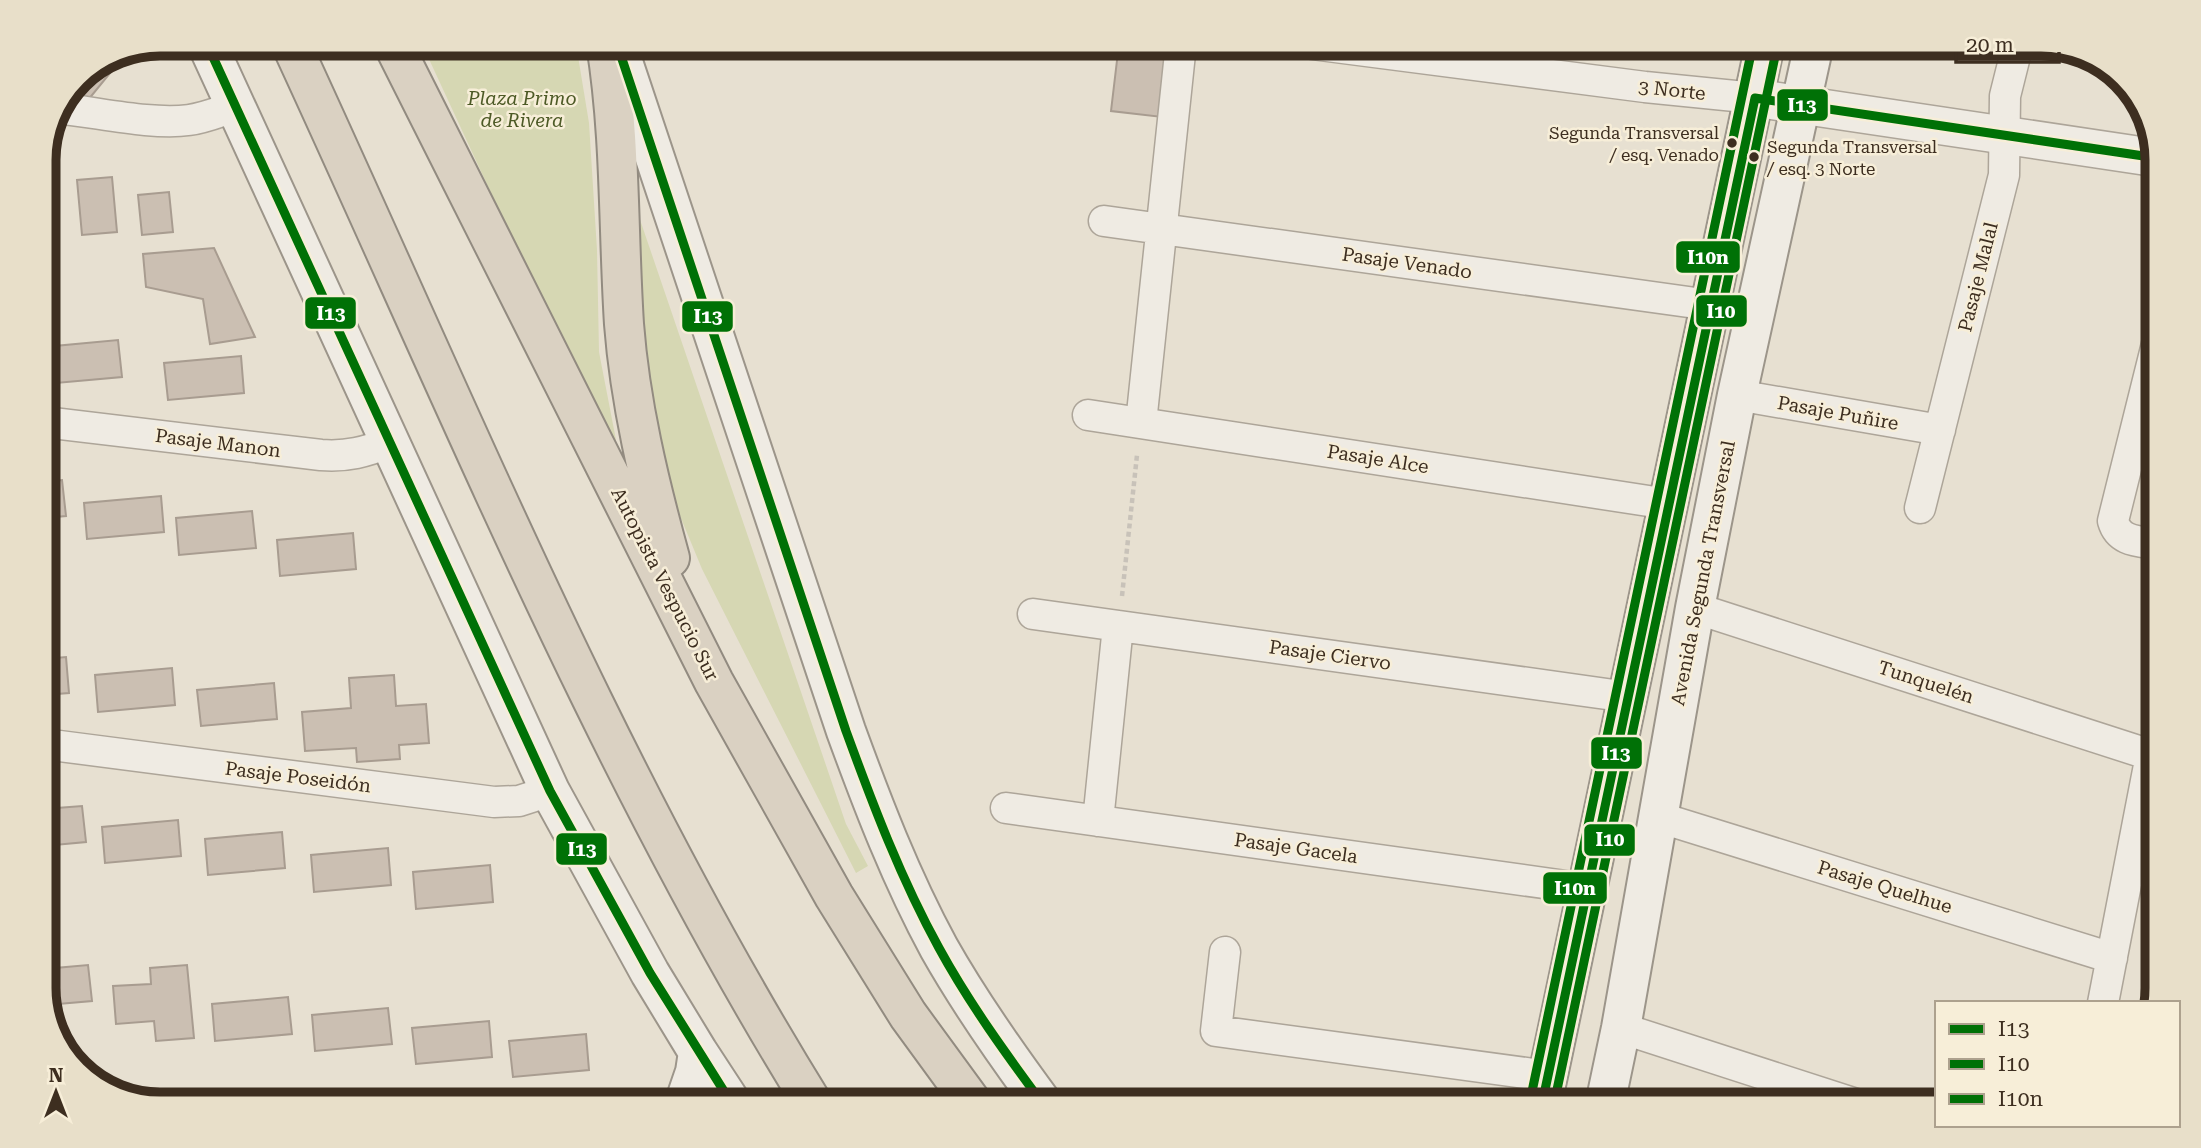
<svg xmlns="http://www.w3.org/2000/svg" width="2201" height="1148" font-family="'Roboto Serif',serif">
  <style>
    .green { fill: #d6d7b3 }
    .building { fill: #cbbfb2; stroke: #a89c90; stroke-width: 2 }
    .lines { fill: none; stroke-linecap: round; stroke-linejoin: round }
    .minor-casing { stroke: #ada599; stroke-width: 33 }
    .tertiary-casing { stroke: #ada599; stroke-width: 40 }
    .secondary-casing { stroke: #9c958a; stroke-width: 42 }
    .motorway-casing { stroke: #928b80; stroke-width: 42 }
    .path { stroke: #c8c2b9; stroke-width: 4.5; stroke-dasharray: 5 3.5; stroke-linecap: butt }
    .minor { stroke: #efebe3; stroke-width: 30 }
    .tertiary { stroke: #efebe3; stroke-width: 37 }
    .secondary { stroke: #efebe3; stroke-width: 38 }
    .motorway { stroke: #dad1c2; stroke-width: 38 }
    .bus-1-casing { stroke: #f7eed8; stroke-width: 14 }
    .bus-2-casing { stroke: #f7eed8; stroke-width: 14 }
    .bus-3-casing { stroke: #f7eed8; stroke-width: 14 }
    .bus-1 { stroke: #007106; stroke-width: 9 }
    .bus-2 { stroke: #007106; stroke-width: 9 }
    .bus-3 { stroke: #007106; stroke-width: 9 }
    .bus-dot { fill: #3d2e20; stroke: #f7eed8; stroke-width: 2.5 }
    .labels { text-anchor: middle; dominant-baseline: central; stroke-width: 5; stroke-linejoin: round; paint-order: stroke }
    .bus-label { font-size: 17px; fill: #3d2e20; stroke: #f7eed8; text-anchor: end }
    .street-label { font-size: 19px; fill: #3d2e20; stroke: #f7eed8 }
    .park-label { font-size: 19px; font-style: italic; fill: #4d5a26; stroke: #f7eed8 }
    .rim { fill: none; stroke: #3d2e20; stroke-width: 9 }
    .line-badge { stroke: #f7eed8; stroke-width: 2.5 }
    .badge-label { font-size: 19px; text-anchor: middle; font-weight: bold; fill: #fff }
  </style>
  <rect width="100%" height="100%" fill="#e7e0d1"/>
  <path class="green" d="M422 44H576L589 123 597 250 599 352 616 440 604 437Z
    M634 202 846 824 868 866 856 873 702 569 671 494 648 416Z"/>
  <path class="building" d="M1118 52 1169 58 1162 117 1111 111Z
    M107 65 111 72 88 100 70 95 78 77Z
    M44 169 49 226H44Z
    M112 177 117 232 82 235 77 180Z
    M169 192 173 232 142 235 138 195Z
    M214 248 255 337 210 344 203 299 146 287 143 254Z
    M118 340 122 377 45 384 44 347Z
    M241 356 244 393 168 400 164 363Z
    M62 480 66 516 44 518V482Z
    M161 496 164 532 87 539 84 503Z
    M252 511 256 548 179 555 176 518Z
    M353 533 356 569 280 576 277 540Z
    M66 657 69 693 44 695V659Z
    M172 668 175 705 98 712 95 675Z
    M394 675 396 706 426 704 429 743 399 745 400 759 357 762 356 748 305 751 302 712 351 708 349 678Z
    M274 683 277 719 201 726 197 690Z
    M82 806 86 842 44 846V809Z
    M178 820 181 856 105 863 102 827Z
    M282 832 285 868 208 875 205 839Z
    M388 848 391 885 314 892 311 855Z
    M490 865 493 902 416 909 413 872Z
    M88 965 92 1001 47 1005 44 996V969Z
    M187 965 194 1038 156 1041 154 1021 116 1024 113 986 151 984 150 968Z
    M288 997 292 1034 215 1041 212 1004Z
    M388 1008 392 1044 315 1051 312 1015Z
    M489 1021 492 1057 416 1064 412 1028Z
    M586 1034 589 1070 513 1077 509 1041Z"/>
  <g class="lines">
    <g class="minor-casing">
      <path id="minor" d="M1312 44 1645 87 1755 98
        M64 109C101 113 153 125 189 120 205 118 221 111 237 106
        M1104 221 1710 305
        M2157 344 2113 521C2119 542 2138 541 2157 544
        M1737 395 1940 430
        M1088 415 1668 504
        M44 422 321 455C347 457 366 452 390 442
        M1141 423 1181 44
        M1920 508 2004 175 2005 96 2018 44
        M1695 608 2157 757
        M1033 614 1628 697
        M44 744 494 802 519 801 550 791
        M1006 808 1587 889
        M1658 817 2112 958
        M1098 821 1118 626
        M1225 952 1216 1031 1548 1076
        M2103 1003 2151 755
        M1621 1028 1856 1104"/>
    </g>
    <g class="tertiary-casing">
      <path id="tertiary" d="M1755 98 2157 158"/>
    </g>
    <g class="secondary-casing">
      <path id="secondary" d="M207 44 550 791 650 973 698 1052 732 1104
        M617 44 846 731C873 805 901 878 939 948 970 1003 1006 1054 1043 1104
        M684 1104 695 1072 698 1052
        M1542 1104 1765 44
        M1605 1104 1621 1028 1695 608 1737 395 1814 44"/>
    </g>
    <g class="motorway-casing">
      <path id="motorway" d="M291 44C457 403 604 767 813 1104
        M393 44 714 682 834 896 908 1015 973 1104
        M606 44C621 137 618 230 624 324 630 403 649 482 670 558"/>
    </g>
    <path class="path" d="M1122 596 1137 455"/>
    <use href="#minor" class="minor"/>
    <use href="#tertiary" class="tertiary"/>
    <use href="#secondary" class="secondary"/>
    <use href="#motorway" class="motorway"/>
    <g class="bus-1-casing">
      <path id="bus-1" d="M207 44 550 791 650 973 732 1104
        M617 44 846 731C873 805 901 879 939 948 969 1003 1006 1054 1043 1104
        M1542 1104 1755 98 2157 158"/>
    </g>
    <g class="bus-2-casing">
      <path id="bus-2" d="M1554 1104 1777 47"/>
    </g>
    <g class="bus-3-casing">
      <path id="bus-3" d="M1530 1101 1753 44"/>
    </g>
    <use href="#bus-1" class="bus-1"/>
    <use href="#bus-2" class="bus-2"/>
    <use href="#bus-3" class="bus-3"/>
  </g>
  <g class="bus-dot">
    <circle cx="1732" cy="143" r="6"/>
    <circle cx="1754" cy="157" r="6"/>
  </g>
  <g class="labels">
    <g class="bus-label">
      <text x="1719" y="133">Segunda Transversal<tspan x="1719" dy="22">/ esq. Venado</tspan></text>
      <text x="1767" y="147" text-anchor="start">Segunda Transversal<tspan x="1767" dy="22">/ esq. 3 Norte</tspan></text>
    </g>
    <g class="street-label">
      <text transform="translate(1672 90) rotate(6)">3 Norte</text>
      <text transform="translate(1407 263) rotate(8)">Pasaje Venado</text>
      <text transform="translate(1978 277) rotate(-76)">Pasaje Malal</text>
      <text transform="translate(1838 413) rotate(10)">Pasaje Puñire</text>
      <text transform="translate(218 443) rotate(7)">Pasaje Manon</text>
      <text transform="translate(1378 459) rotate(9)">Pasaje Alce</text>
      <text transform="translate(1703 573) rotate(-79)">Avenida Segunda Transversal</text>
      <text transform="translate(665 584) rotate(63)">Autopista Vespucio Sur</text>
      <text transform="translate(1330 655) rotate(8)">Pasaje Ciervo</text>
      <text transform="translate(1926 682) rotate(18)">Tunquelén</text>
      <text transform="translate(298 777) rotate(7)">Pasaje Poseidón</text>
      <text transform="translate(1296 848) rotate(8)">Pasaje Gacela</text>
      <text transform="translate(1885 887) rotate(17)">Pasaje Quelhue</text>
    </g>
    <g class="park-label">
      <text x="522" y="98">Plaza Primo<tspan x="522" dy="22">de Rivera</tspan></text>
    </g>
  </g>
  <path d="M0 0H2201V1148H0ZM160 56H2041A104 104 0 0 1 2145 160V988A104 104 0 0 1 2041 1092H160A104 104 0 0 1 56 988V160A104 104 0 0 1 160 56Z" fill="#e8dfc9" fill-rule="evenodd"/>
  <path class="rim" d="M160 56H2041A104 104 0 0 1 2145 160V988A104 104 0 0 1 2041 1092H160A104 104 0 0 1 56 988V160A104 104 0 0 1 160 56Z"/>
  <g class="line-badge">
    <rect x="1776" y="88" width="53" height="34" rx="7" fill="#007106"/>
    <rect x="1675" y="240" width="66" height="34" rx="7" fill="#007106"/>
    <rect x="1695" y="294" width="53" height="34" rx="7" fill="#007106"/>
    <rect x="304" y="296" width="53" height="34" rx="7" fill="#007106"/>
    <rect x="681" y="300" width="53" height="33" rx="7" fill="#007106"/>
    <rect x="1590" y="736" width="53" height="34" rx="7" fill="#007106"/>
    <rect x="1583" y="823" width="53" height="34" rx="7" fill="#007106"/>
    <rect x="555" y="832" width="53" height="34" rx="7" fill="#007106"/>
    <rect x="1542" y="871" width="66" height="34" rx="7" fill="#007106"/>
  </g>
  <g class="badge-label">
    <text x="1802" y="112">I13</text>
    <text x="1708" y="264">I10n</text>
    <text x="1721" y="318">I10</text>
    <text x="331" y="320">I13</text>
    <text x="708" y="323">I13</text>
    <text x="1616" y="760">I13</text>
    <text x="1610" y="846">I10</text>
    <text x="582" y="856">I13</text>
    <text x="1575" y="895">I10n</text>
  </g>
  <rect x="1935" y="1001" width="245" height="126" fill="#f7eed8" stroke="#ada18e" stroke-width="2"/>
  <rect x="1949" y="1024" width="35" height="10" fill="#007106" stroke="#ada18e" stroke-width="2"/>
  <text x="1998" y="1036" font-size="21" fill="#3d2e20">I13</text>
  <rect x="1949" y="1059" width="35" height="10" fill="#007106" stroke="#ada18e" stroke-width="2"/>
  <text x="1998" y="1071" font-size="21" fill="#3d2e20">I10</text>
  <rect x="1949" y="1094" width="35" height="10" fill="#007106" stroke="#ada18e" stroke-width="2"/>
  <text x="1998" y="1106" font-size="21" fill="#3d2e20">I10n</text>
  <g transform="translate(56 1092)" stroke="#f7eed8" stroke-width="5" paint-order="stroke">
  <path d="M0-5L12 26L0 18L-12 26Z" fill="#3d2e20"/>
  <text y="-10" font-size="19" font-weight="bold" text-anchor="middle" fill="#3d2e20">N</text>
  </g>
  <path d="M1956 52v10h103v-10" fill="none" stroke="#3d2e20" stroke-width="3.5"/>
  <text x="1966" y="52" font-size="21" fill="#3d2e20" stroke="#f7eed8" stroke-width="5" paint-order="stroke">20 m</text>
</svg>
